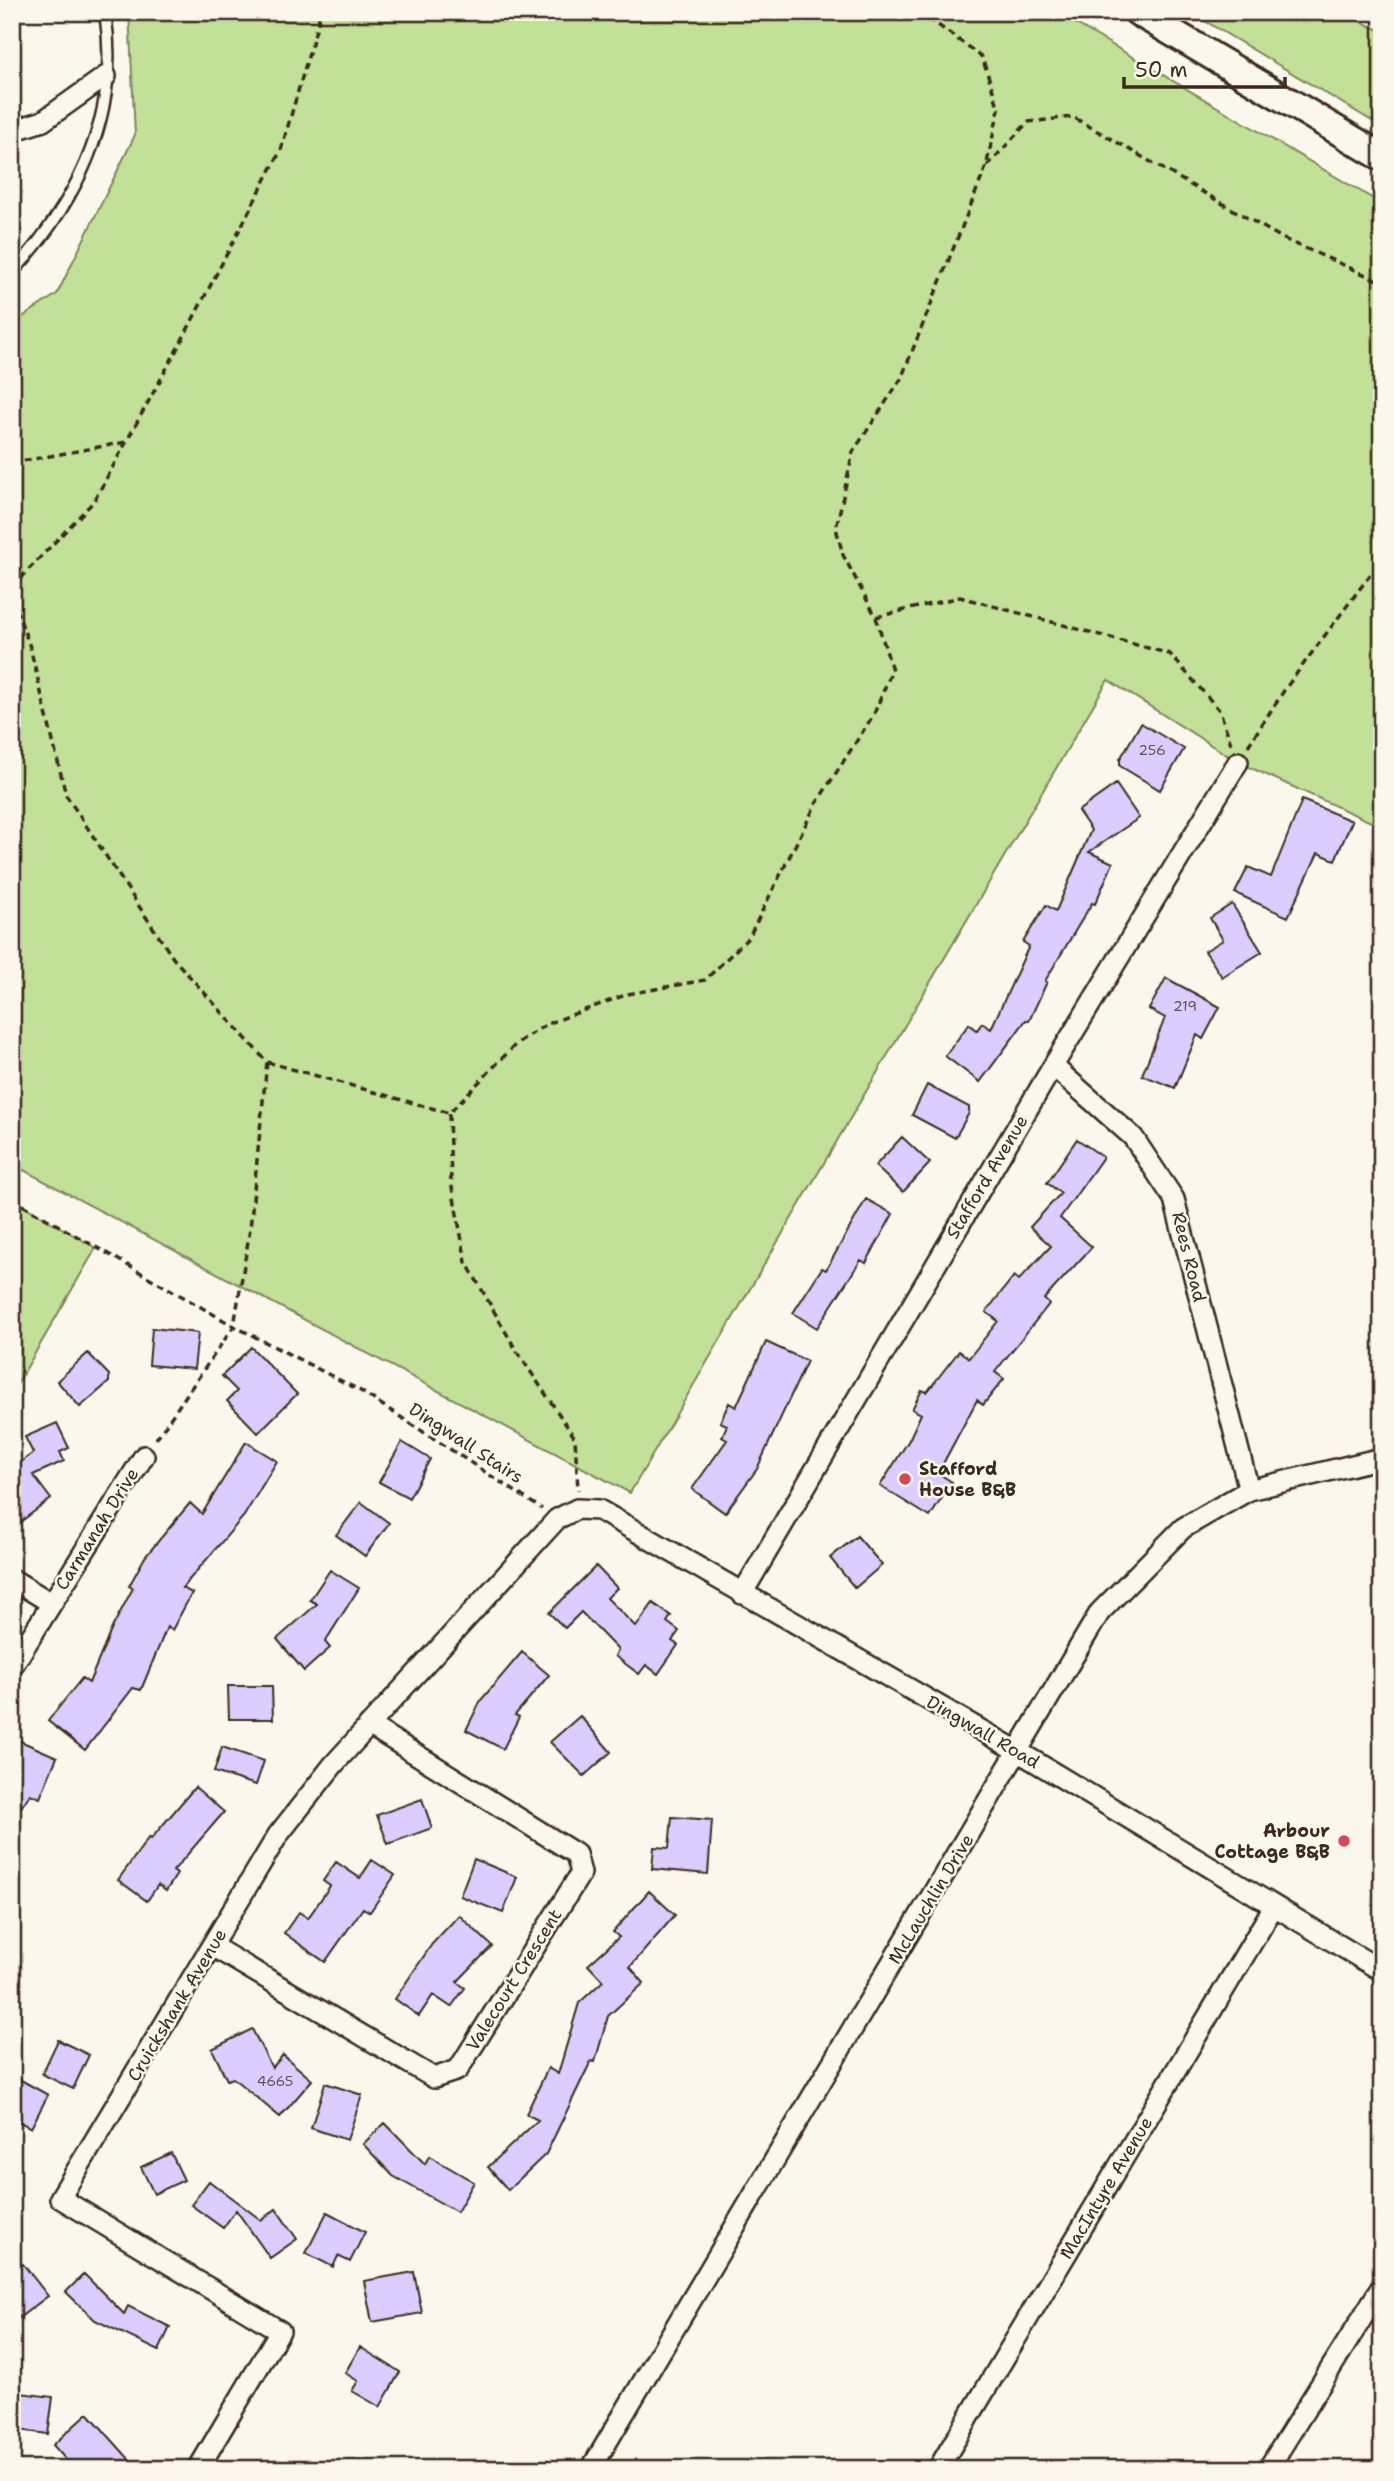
<svg xmlns="http://www.w3.org/2000/svg" width="1394" height="2481" font-family="'Shantell Sans',sans-serif">
  <style>
    .green { fill: #c2e098; stroke: #7e855b; stroke-width: 2 }
    .building { fill: #dbcdff; stroke: #3b2a1e; stroke-width: 2 }
    .lines { fill: none; stroke-linecap: round; stroke-linejoin: round }
    .service-casing { stroke: #3b2a1e; stroke-width: 15 }
    .minor-casing { stroke: #3b2a1e; stroke-width: 24 }
    .secondary-casing { stroke: #3b2a1e; stroke-width: 32 }
    .path { stroke: #3b2a1e; stroke-width: 3.5; stroke-dasharray: 7 5; stroke-linecap: butt }
    .service { stroke: #fbf7ec; stroke-width: 10 }
    .minor { stroke: #fbf7ec; stroke-width: 19 }
    .secondary { stroke: #fbf7ec; stroke-width: 26 }
    .poi-dot { fill: #d1495b; stroke: #fbf7ec; stroke-width: 2.5 }
    .labels { text-anchor: middle; dominant-baseline: central; stroke-width: 5; stroke-linejoin: round; paint-order: stroke }
    .number-label { font-size: 14px; fill: #635356 }
    .street-label { font-size: 18px; fill: #3b2a1e; stroke: #fbf7ec }
    .poi-label { font-size: 18px; font-weight: bold; fill: #3b2a1e; stroke: #fbf7ec; text-anchor: start }
  </style>
  <rect width="100%" height="100%" fill="#fbf7ec"/>
  <filter id="ink" filterUnits="userSpaceOnUse"><feTurbulence type="fractalNoise" baseFrequency=".0143" numOctaves="2"/><feDisplacementMap in="SourceGraphic" scale="14" xChannelSelector="R" yChannelSelector="G"/><feConvolveMatrix kernelMatrix="1 2 1 2 8 2 1 2 1" color-interpolation-filters="sRGB"/></filter>
  <g filter="url(#ink)">
    <path class="green" d="M129 12H1056L1382 204V827L1238 762 1108 680 630 1493 12 1164V324L57 294 135 135Z
      M1190 12H1339L1382 31V127Z
      M12 1199 96 1248 12 1393Z"/>
    <path class="building" d="M1141 723 1184 749 1160 790 1120 766V759Z
      M1116 784 1139 818 1089 852 1113 863 1095 904 1092 903 1045 981 1047 982 1029 1021 1026 1020 980 1082 945 1056 969 1024 977 1030 982 1023 991 1029 1029 946 1023 942 1046 905 1056 911 1091 830 1078 811Z
      M1302 800 1352 821 1335 860 1318 853 1288 917 1235 893 1248 867 1271 877Z
      M1232 904 1262 952 1222 977 1205 951 1223 940 1210 918Z
      M1166 978 1220 1007 1203 1039 1197 1035 1175 1088 1142 1075 1165 1018 1149 1009Z
      M927 1085 969 1107V1113L955 1138 912 1115Z
      M902 1137 930 1163 903 1192 875 1166Z
      M1077 1139 1103 1157 1060 1218 1092 1247 1044 1299 1049 1304 995 1372 1004 1379 983 1405 977 1400 938 1473 952 1482 930 1517 880 1486 909 1440 921 1414 912 1409 922 1390 927 1392 959 1351 969 1358 998 1321 986 1312 1014 1276 1019 1280 1051 1246 1030 1227 1061 1193 1047 1183Z
      M866 1199 893 1214 866 1263 861 1260 817 1328 793 1313 822 1268 826 1270Z
      M152 1328 198 1333 194 1369 149 1365Z
      M766 1342 807 1361 757 1469 725 1513 692 1489 727 1440 722 1437 727 1425 720 1422 729 1403 736 1407Z
      M251 1347 297 1394 258 1433 227 1401 237 1391 222 1376Z
      M88 1353 109 1375V1382L80 1407 57 1381Z
      M57 1423 69 1448 60 1452 64 1461 33 1475 51 1499 20 1522 12 1512V1469L33 1453 25 1437Z
      M246 1442 277 1461 244 1516 182 1588 192 1593 172 1630 167 1627 141 1690 133 1688 85 1750 48 1721 82 1678 89 1683 112 1628 133 1588 129 1586 145 1557 190 1503 202 1514Z
      M402 1442 430 1459 409 1498 379 1482Z
      M361 1502 389 1523 365 1556 336 1535Z
      M857 1536 882 1565 855 1588 830 1558Z
      M596 1566 617 1588 607 1598 636 1627 653 1603 671 1616 667 1622 679 1631 672 1641 678 1645 658 1674 646 1665 639 1674 615 1656 618 1650 581 1612 565 1628 549 1613Z
      M330 1570 359 1588 325 1642 330 1648 304 1671 277 1639 317 1604 310 1600Z
      M522 1652 549 1675 515 1715 519 1717 503 1749 466 1730 481 1700Z
      M228 1686H272L273 1719H229Z
      M580 1716 611 1752 584 1776 550 1742Z
      M18 1740 57 1757 40 1798 30 1794 12 1821V1754Z
      M222 1747 264 1761 256 1785 214 1772Z
      M195 1787 224 1812 173 1871 177 1874 166 1891 158 1885 147 1901 118 1880 149 1837 151 1839Z
      M422 1799 432 1828 388 1844 377 1815Z
      M672 1817 712 1820 708 1874 652 1869 654 1847 669 1848Z
      M474 1859 517 1877 503 1913 460 1896Z
      M372 1860 395 1875 370 1912 363 1908 325 1962 284 1933 299 1912 308 1918 330 1886 323 1881 336 1862 360 1878Z
      M649 1891 675 1915 630 1967 644 1983 608 2016 595 2062 591 2061 546 2154 508 2190 488 2167 538 2120 526 2114 548 2068 558 2074 579 2003 603 1981 588 1965 619 1937 613 1932Z
      M459 1915 492 1946 457 1982 465 1988 451 2007 433 1995 419 2016 395 1999 432 1944Z
      M252 2029 272 2068 283 2055 312 2080 280 2117 233 2078 227 2080 212 2049Z
      M58 2040 89 2055 73 2089 42 2074Z
      M19 2079 48 2095 31 2128 12 2118V2092Z
      M325 2083 362 2095 347 2140 311 2128Z
      M385 2123 425 2164 429 2156 474 2182 457 2212 393 2176 363 2144Z
      M171 2153 184 2180 154 2194 141 2167Z
      M209 2181 261 2220 276 2209 297 2239 270 2258 236 2210 223 2228 191 2205Z
      M327 2212 365 2232 350 2262 338 2256 333 2267 306 2253Z
      M23 2264 48 2296 12 2323V2273Z
      M414 2272 422 2313 372 2322 364 2281Z
      M84 2274 124 2314 128 2306 170 2327 159 2351 95 2320 66 2292Z
      M360 2347 400 2372 380 2407 352 2391 358 2381 345 2373Z
      M12 2392 53 2397 48 2434 12 2429Z
      M88 2413 138 2469H74L53 2445Z"/>
    <g class="lines">
      <g class="service-casing">
        <path id="service" d="M12 273C79 200 121 113 105 12"/>
      </g>
      <g class="minor-casing">
        <path id="minor" d="M12 131 43 121 106 76
          M1053 1066 1133 1137 1174 1199 1249 1490
          M12 1579 51 1603
          M742 1594 1053 1066 1238 762
          M12 1667 144 1456
          M212 1946 434 2078 458 2070 581 1873 576 1854 369 1725
          M198 2469 280 2331 60 2198 278 1835 334 1764 557 1519 577 1509 599 1510 1019 1752 1382 1971
          M591 2469 1100 1612 1183 1528 1249 1490 1382 1458
          M938 2469 1274 1906
          M1268 2469 1382 2286"/>
      </g>
      <g class="secondary-casing">
        <path id="secondary" d="M1138 12 1382 157"/>
      </g>
      <path class="path" d="M987 166 1028 122 1073 117 1284 239 1382 282
        M12 463 126 442
        M12 587 94 501 181 342 281 150 321 12
        M12 598 30 647 66 795 173 958 267 1062 449 1113 517 1043 547 1024 628 994 705 980 749 937 816 804 874 714 892 670 876 617 843 555 836 528 853 452 901 379 986 167 999 109 982 57 920 12
        M876 617 960 597 1170 654 1220 711 1231 744
        M1248 746 1285 689 1382 559
        M449 1114 451 1182 466 1262 516 1350 575 1438 578 1490
        M12 1199 234 1326 359 1390 542 1509
        M156 1439 234 1326 250 1229 267 1062"/>
      <use href="#service" class="service"/>
      <use href="#minor" class="minor"/>
      <use href="#secondary" class="secondary"/>
    </g>
  </g>
  <g class="poi-dot">
    <circle cx="905" cy="1479" r="7"/>
    <circle cx="1344" cy="1841" r="7"/>
  </g>
  <g class="labels">
    <g class="number-label">
      <text x="1152" y="750">256</text>
      <text x="1185" y="1006">219</text>
      <text x="275" y="2081">4665</text>
    </g>
    <g class="street-label">
      <text transform="translate(987 1177) rotate(-59)">Stafford Avenue</text>
      <text transform="translate(1189 1257) rotate(76)">Rees Road</text>
      <text transform="translate(466 1443) rotate(33)">Dingwall Stairs</text>
      <text transform="translate(97 1529) rotate(-58)">Carmanah Drive</text>
      <text transform="translate(983 1732) rotate(30)">Dingwall Road</text>
      <text transform="translate(931 1899) rotate(-59)">McLauchlin Drive</text>
      <text transform="translate(514 1980) rotate(-58)">Valecourt Crescent</text>
      <text transform="translate(177 2005) rotate(-59)">Cruickshank Avenue</text>
      <text transform="translate(1106 2188) rotate(-59)">MacIntyre Avenue</text>
    </g>
    <g class="poi-label">
      <text x="919" y="1469">Stafford<tspan x="919" dy="21">House B&amp;B</tspan></text>
      <text x="1330" y="1831" text-anchor="end">Arbour<tspan x="1330" dy="21">Cottage B&amp;B</tspan></text>
    </g>
  </g>
  <rect width="1394" height="2481" fill="none" stroke="#fbf7ec" stroke-width="42"/>
  <rect x="21" y="21" width="1352" height="2439" fill="none" stroke="#3b2a1e" stroke-width="2.5" filter="url(#ink)"/>
  <path d="M1124 77v10h161v-10" fill="none" stroke="#3b2a1e" stroke-width="3.5"/>
  <text x="1135" y="77" font-size="21" fill="#3b2a1e" stroke="#fbf7ec" stroke-width="5" paint-order="stroke">50 m</text>
</svg>
